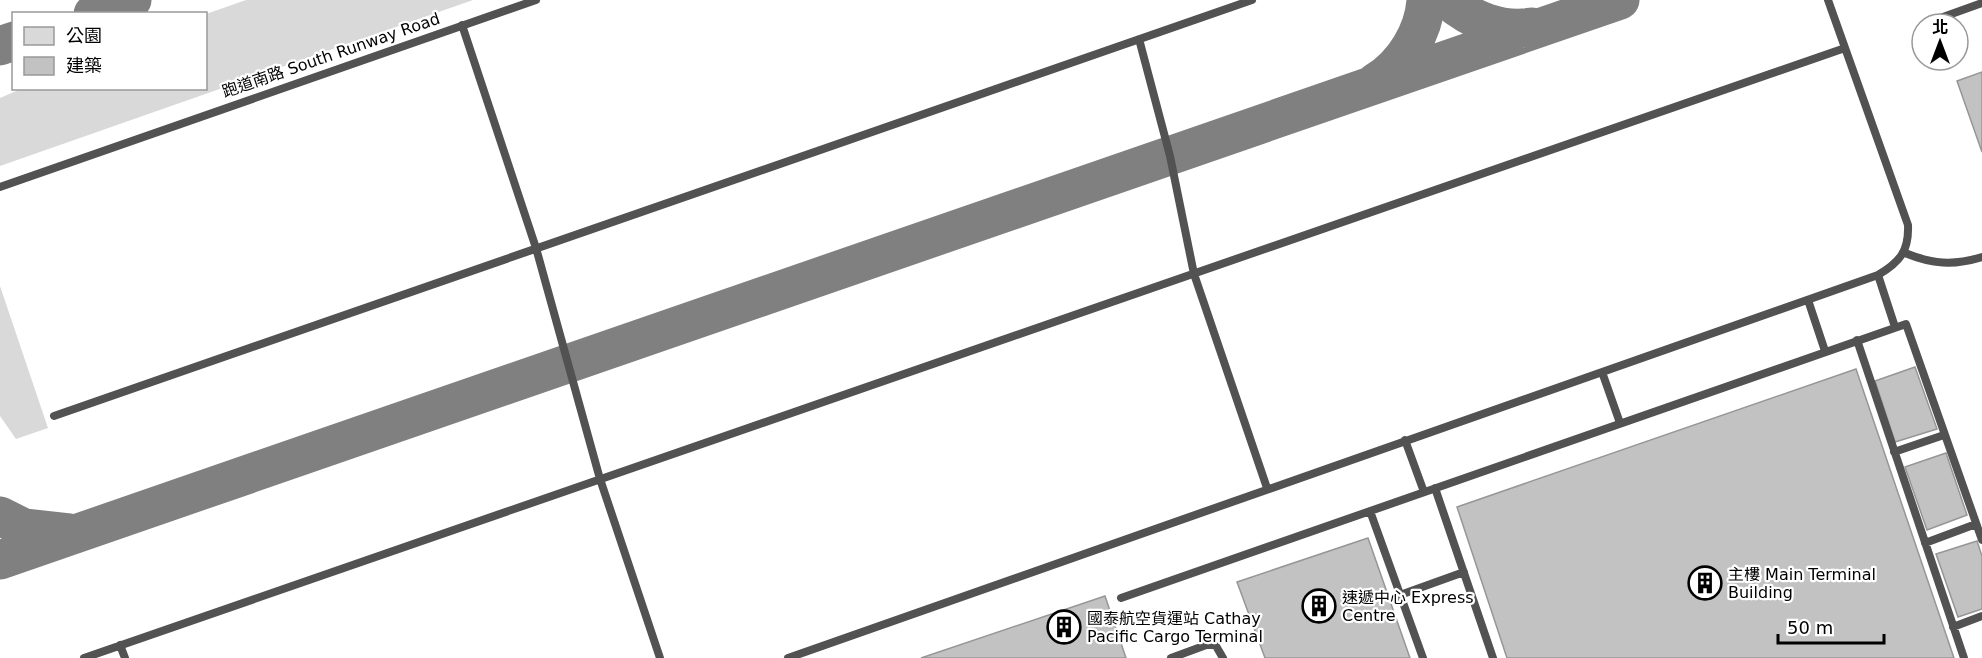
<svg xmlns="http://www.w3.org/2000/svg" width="1982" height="658" font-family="'DejaVu Sans','Noto Sans TC',sans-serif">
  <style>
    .green { fill: #d9d9d9 }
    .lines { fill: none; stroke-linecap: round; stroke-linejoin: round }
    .taxiway { stroke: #808080; stroke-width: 39 }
    .building { fill: #c2c2c2; stroke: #969696; stroke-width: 1.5 }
    .service { stroke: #525252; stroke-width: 8 }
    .labels { text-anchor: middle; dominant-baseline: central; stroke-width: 4.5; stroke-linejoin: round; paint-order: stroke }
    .street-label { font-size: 16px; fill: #000; stroke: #fff }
    .poi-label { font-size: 16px; fill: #000; stroke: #fff; text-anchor: start }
  </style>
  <rect width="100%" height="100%" fill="#fff"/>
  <path class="green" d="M246 0H473L0 166V98L23 88H206V14Z
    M0 286 48 428 16 439 0 416Z"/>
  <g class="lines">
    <path class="taxiway" d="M1448 0C1471 20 1501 32 1532 27
      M93 14 132 0
      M0 46 14 41
      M1376 82C1404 65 1424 32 1426 0
      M0 516 24 528 69 533
      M0 560 1620 0"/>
  </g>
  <path class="building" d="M1982 72V152L1957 81Z
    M1915 367 1937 429 1895 442 1875 381Z
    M1856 369 1954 658H1507L1457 507Z
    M1946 453 1967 515 1927 530 1905 467Z
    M1368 538 1410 658H1265L1237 582Z
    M1977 541 1982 556V609L1958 617 1936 554Z
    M1105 596 1126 658H921Z"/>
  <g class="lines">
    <path class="service" d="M1929 22 1982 3
      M462 25 536 248 600 479 660 658
      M1139 39 1170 156 1194 274 1267 488
      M0 187 536 0
      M1905 253C1932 264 1953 266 1982 257
      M1878 275 1895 327
      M1808 300 1825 351
      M1857 340 1964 658
      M1602 372 1620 423
      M54 416 1252 0
      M1405 440 1424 492
      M1894 452 1944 435
      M1435 488 1493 658
      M1370 511 1423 658
      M1925 543 1976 524
      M1400 595 1464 572
      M1121 598 1906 324 1982 540
      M1953 627 1982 616
      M120 645 125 658
      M84 658 1845 48
      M788 658 1878 275C1900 262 1909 251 1908 225L1828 0
      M1171 658 1209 644 1216 646 1223 658"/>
  </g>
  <defs>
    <g id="building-ring" transform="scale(1.725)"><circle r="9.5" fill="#fff" stroke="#000" stroke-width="1.5"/><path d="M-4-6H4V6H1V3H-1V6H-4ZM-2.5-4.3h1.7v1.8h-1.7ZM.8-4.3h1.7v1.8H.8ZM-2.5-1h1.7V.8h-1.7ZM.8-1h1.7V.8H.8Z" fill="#000"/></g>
  </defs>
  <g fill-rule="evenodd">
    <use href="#building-ring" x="1705" y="583"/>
    <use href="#building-ring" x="1319" y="606"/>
    <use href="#building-ring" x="1064" y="627"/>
  </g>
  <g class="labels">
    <g class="street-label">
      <text transform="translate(331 55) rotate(-19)">跑道南路 South Runway Road</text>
    </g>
    <g class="poi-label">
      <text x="1728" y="574">主樓 Main Terminal<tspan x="1728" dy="18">Building</tspan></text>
      <text x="1342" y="597">速遞中心 Express<tspan x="1342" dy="18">Centre</tspan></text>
      <text x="1087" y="618">國泰航空貨運站 Cathay<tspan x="1087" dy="18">Pacific Cargo Terminal</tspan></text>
    </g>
  </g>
  <rect x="12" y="12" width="195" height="78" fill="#ffffff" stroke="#999999" stroke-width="1.5"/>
  <rect x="24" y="27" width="30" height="18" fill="#d9d9d9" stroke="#999999" stroke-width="1.5"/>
  <text x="66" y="42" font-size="18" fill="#000000">公園</text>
  <rect x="24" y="57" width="30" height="18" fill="#c2c2c2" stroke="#999999" stroke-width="1.5"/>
  <text x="66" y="72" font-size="18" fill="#000000">建築</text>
  <g transform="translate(1940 42)"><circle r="28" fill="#ffffff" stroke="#999999" stroke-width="1.5"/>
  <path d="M0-4.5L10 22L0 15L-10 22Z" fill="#000000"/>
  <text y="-9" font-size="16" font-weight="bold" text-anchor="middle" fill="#000000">北</text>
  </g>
  <path d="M1778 634v9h106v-9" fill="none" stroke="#000000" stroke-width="3"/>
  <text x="1787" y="634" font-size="18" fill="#000000" stroke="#ffffff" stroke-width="4.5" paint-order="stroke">50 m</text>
</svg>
